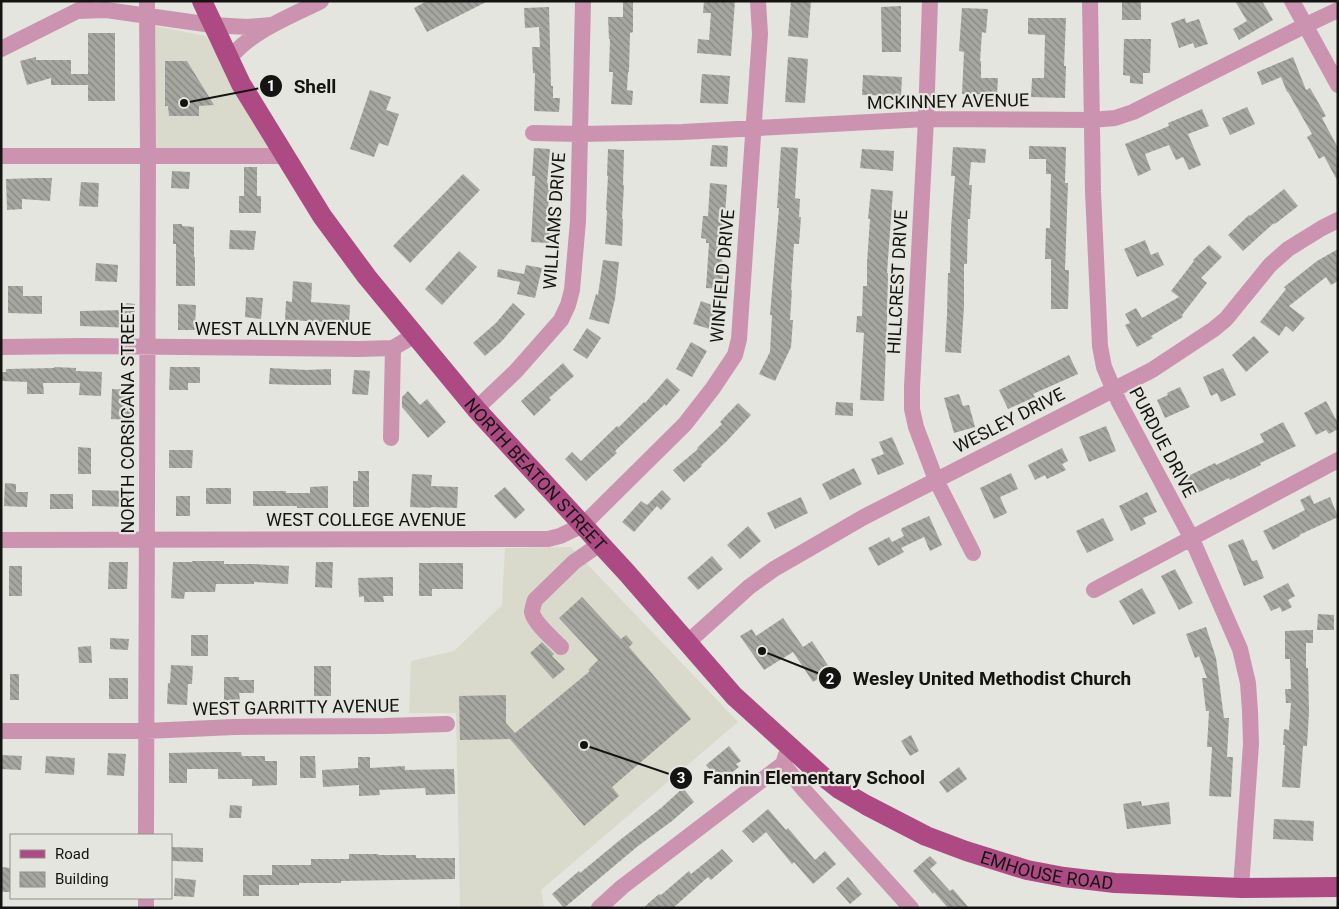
<svg xmlns="http://www.w3.org/2000/svg" width="1339" height="909" font-family="Roboto,sans-serif">
  <style>
    .built { fill: #d9dacc }
    .building { fill: url(#building-back-hatch) }
    .lines { fill: none; stroke-linecap: round; stroke-linejoin: round }
    .minor { stroke: #cb93b0; stroke-width: 16 }
    .major { stroke: #ad4a83; stroke-width: 20 }
    .labels { text-anchor: middle; dominant-baseline: central; stroke-width: 4.5; stroke-linejoin: round; paint-order: stroke }
    .street-label { font-size: 18px; fill: #141412; stroke: #e4e5de }
    .leader { fill: none; stroke: #141412; stroke-width: 2 }
    .callout-dot { fill: #141412; stroke: #e4e5de; stroke-width: 2 }
    .mark-label { font-size: 15px; text-anchor: middle; font-weight: bold; fill: #fff }
    .callout-label { font-size: 19px; text-anchor: middle; font-weight: bold; fill: #141412; stroke: #e4e5de; stroke-width: 4.5; stroke-linejoin: round; paint-order: stroke }
  </style>
  <defs>
    <pattern id="building-back-hatch" width="6" height="6" patternUnits="userSpaceOnUse" patternTransform="scale(1.25)"><rect width="6" height="6" fill="#a6a7a1"/><path d="M-1 5l2 2M0 0l6 6M5-1l2 2" fill="none" stroke="#868782"/></pattern>
  </defs>
  <rect width="100%" height="100%" fill="#e4e5de"/>
  <path class="built" d="M155 26 206 36 273 150 155 153Z
    M571 547 738 722 541 890 544 908H460L456 713H409L411 661 454 651 502 605 505 548Z"/>
  <path class="building" d="M427 1H488L427 32 414 8Z
    M623 1H633V32L630 33 629 72H628L627 90 633 91 632 105 611 104 613 72H609L610 39H609L608 17H623Z
    M704 1H735L731 56 697 53 698 39 709 40 711 13H703Z
    M791 1H811L808 38 788 36Z
    M1122 1H1141V20H1122Z
    M1235 1H1262L1273 20 1239 40 1233 29 1247 21Z
    M901 6V52H882L881 7Z
    M549 7 551 86H553V98H560L559 112 534 111 535 73H533L532 47H540L539 27 525 28 524 8Z
    M962 8 988 9 986 33 982 32 980 61H981V78H998L997 95 962 94 964 52 959 51Z
    M1028 18H1066L1064 66H1066L1065 98 1031 97 1032 78H1044L1045 35 1028 34Z
    M1185 18 1186 23 1199 19 1208 44 1195 48 1193 43 1179 48 1171 23Z
    M88 33H115V101H88V85H51V78L27 85 20 61 36 57V60H71V74H88Z
    M1124 39H1151L1150 73H1143V84L1130 83V76L1123 75Z
    M788 57 808 59 805 103 785 102Z
    M1293 57 1306 90 1310 88 1326 116 1322 118 1338 148V182L1324 156 1319 159 1307 137 1312 134 1288 92H1287L1281 77 1262 85 1257 72Z
    M165 61H187L214 105 199 106V116H169L168 106H165Z
    M702 74 730 76 728 104 700 103Z
    M863 75 902 77 901 96 862 95Z
    M370 90 391 97 386 110 399 114 388 146 379 143 374 157 350 149Z
    M1247 107 1255 124 1230 135 1222 118Z
    M1202 109 1209 126 1188 134 1201 165 1189 170 1183 157 1176 160 1169 145 1145 154 1151 170 1138 176 1125 144 1169 126 1168 123Z
    M712 145 728 146 727 167 710 166Z
    M1029 146 1066 147 1065 183H1068L1065 270H1069L1068 309H1051V259H1045L1046 228H1050L1051 174H1046V159H1029Z
    M781 147 798 148 795 198 800 199 799 217H801L799 244H794L791 290H792L790 320H793L791 347 775 381 759 374 770 352 772 315H770L779 208H777Z
    M953 147 986 149 985 163 971 162 969 185H972L970 219H968L967 264H964V306L961 353 945 352 947 315 948 273H950L951 228 955 176H951Z
    M534 148 550 149 547 183 550 184 547 222H550L549 243 531 242 535 176H532Z
    M608 149 624 150 623 185H624L622 219H623L622 246 605 244 607 210H606L608 176H607Z
    M862 149 894 151 893 171 860 168Z
    M244 167H257V196H261V213H239V196H244Z
    M172 171 190 172 189 189 171 188Z
    M463 174 480 190 410 263 393 246Z
    M36 178H52L50 201 22 199V209L7 210 6 179Z
    M81 182 99 183 98 207 79 206Z
    M710 183 727 185 722 261 724 262 722 289 706 288 709 243H706V239L701 238 703 216H708Z
    M871 189 893 191 887 273H888L887 321 884 401 860 400 864 333 856 332 857 316H862L863 286H867V263L870 219H868Z
    M1284 189 1298 206 1275 224 1274 223 1243 251 1228 235 1249 215 1250 216Z
    M173 224H182V226L194 227V257H195V286H176V244H173Z
    M230 230 256 231 254 250 229 249Z
    M1145 240 1151 255 1158 252 1164 265 1137 277 1124 249Z
    M1209 245 1222 257 1201 278 1207 283 1182 315 1183 317 1151 336 1153 338 1137 347 1125 325 1130 323 1125 314 1136 308 1142 318 1179 297 1171 291 1194 261 1193 260Z
    M1338 249V281L1331 285 1326 277 1289 306 1305 318 1293 332 1286 326 1279 336 1260 322 1286 289 1284 287 1317 261Z
    M459 251 477 267 442 305 425 289Z
    M603 260 619 262 615 299 609 324 589 319 596 294 598 295Z
    M96 263 118 265 117 282 95 281Z
    M526 265 542 268 535 298 517 294 520 282 497 277 498 269 524 274Z
    M293 281 312 283 311 302 350 305 349 323 285 320 286 301 292 302Z
    M8 286H23V296H42V314L8 313Z
    M246 297 263 298 261 319 245 317Z
    M701 301 720 308 713 330 693 324Z
    M126 303 135 304 134 328 80 326V311L126 310Z
    M513 303 525 314 502 341 485 356 473 343 496 323Z
    M178 304 196 305 195 330H178Z
    M587 328 601 338 587 359 573 350Z
    M1254 336 1269 352 1246 372 1232 355Z
    M691 342 707 351 692 377 676 369Z
    M1069 355 1078 374 1033 394 1035 397 1008 409 999 390Z
    M563 363 574 376 549 398 551 400 534 416 521 401Z
    M54 367 76 368V371L102 372 101 396 79 395 80 383H43L44 394H27V382L1 381V372H6V369L54 368Z
    M170 367H200V383H188V390H169Z
    M270 368 306 370 331 369V385H295L269 384Z
    M1223 368 1236 395 1221 402 1217 393 1211 396 1203 377Z
    M354 370 370 371 368 395 352 394Z
    M667 378 680 390 666 406 665 404 615 451 617 453 586 481 565 459 572 452 581 461 617 426 619 427 644 402 645 403Z
    M1180 387 1190 407 1165 418 1157 400 1168 395 1167 393Z
    M112 389 131 390 130 420 111 419Z
    M408 391 420 405 427 399 446 422 428 438 402 407V397Z
    M959 394 963 406 969 405 975 427 954 433 944 398Z
    M1326 401 1338 423V429L1329 434 1326 430 1316 435 1304 413Z
    M836 402 853 403V416L835 415Z
    M738 403 751 415 727 441 701 465 702 466 684 482 673 470 698 449 697 448 722 424 720 422Z
    M1283 422 1296 446 1260 463 1261 465 1230 480 1229 478 1193 495 1184 478 1215 463 1216 465 1264 442 1260 434Z
    M1106 426 1116 451 1089 462 1079 437Z
    M892 437 904 464 878 475 871 459 884 454 879 442Z
    M78 447 91 448V474H78Z
    M1062 448 1068 461 1062 464 1066 470 1047 479 1045 475 1035 480 1028 465Z
    M169 450H193L192 468H169Z
    M854 468 862 484 830 500 822 484Z
    M358 471H369V507H353V481H358Z
    M1011 473 1018 489 1000 497 1007 513 994 519 980 488Z
    M412 474 432 475 431 486 458 487 457 508 431 507V508L410 507Z
    M5 483 16 484V492H28L27 507 4 506Z
    M328 486V508H297V506H253V491H286V493H310V487Z
    M505 487 525 510 515 519 494 496Z
    M206 488H231V504H206Z
    M92 490 129 491 128 507 92 506Z
    M662 490 671 499 661 510 657 506 634 532 622 522 641 501 647 505Z
    M1147 492 1157 512 1143 518 1146 524 1131 531 1119 506Z
    M50 494H73V509H50Z
    M1310 495 1314 504 1330 497 1338 517 1299 535 1300 536 1273 550 1263 531 1305 510 1300 500Z
    M176 496H190V516H176Z
    M801 497 808 513 775 529 767 513Z
    M929 516 942 545 930 551 924 537 901 548 904 552 878 566 868 548 889 537 892 542 904 536 901 530 902 528Z
    M1103 518 1114 540 1087 553 1076 531Z
    M748 526 761 541 740 559 727 545Z
    M1243 539 1252 561 1257 560 1264 578 1244 586 1228 545Z
    M712 556 723 569 698 590 687 578Z
    M192 561H224V564H254L289 566 288 584 254 582V584H216L215 592H185L184 599 171 598 173 562H192Z
    M109 562H128L127 589H108Z
    M316 562H333L332 588 315 587Z
    M419 563H463V589H432V596H419Z
    M9 566H22V596H9Z
    M1175 569 1193 603 1179 610 1161 576Z
    M393 577V596H383L384 602H364V596L359 597 358 578Z
    M1288 583 1295 596 1288 600 1292 607 1282 612 1280 607 1271 611 1263 596Z
    M1142 588 1156 613 1133 625 1119 601Z
    M582 597 621 639 626 635 633 643 629 647 691 719 612 787 619 796 584 826 510 739 460 740 459 696 506 695V723L515 733 590 671 588 670 598 660 559 618Z
    M1318 614 1334 615V630H1317Z
    M783 618 803 647 812 641 831 670 813 682 793 652 764 670 740 636 752 629 756 636Z
    M1206 627 1216 658 1224 718H1229L1227 757H1233L1231 797 1209 796 1212 747H1207L1209 711H1206L1202 678H1207L1199 656 1195 658 1186 634Z
    M1313 630V643H1306V668H1308L1309 712 1307 746H1303L1300 788 1282 787 1285 745H1283L1284 729 1289 730 1291 703H1286L1285 689H1291L1290 659H1285V631Z
    M191 635H208V656H191Z
    M110 638 129 639 128 650 110 649Z
    M542 642 554 654 552 656 565 669 553 679 530 653Z
    M91 646 92 663H79L78 647Z
    M171 665 193 666 192 684H188L187 705 167 704 168 683H170Z
    M314 666H331V696H314Z
    M10 674H19V700H10Z
    M224 677H239V680H254V693H239L240 700H224Z
    M109 678H128V699H109Z
    M911 735 919 751 910 756 901 741Z
    M729 746 741 761 736 764 739 767 730 774 728 771 723 776 720 772 715 776 706 765Z
    M218 752H241L242 756H265V761H277V785L252 786V779H218V769H187V783H169V753Z
    M108 753 126 754 124 776 107 775Z
    M1 755 22 756 21 770 1 769Z
    M46 756 75 758 74 775 45 773Z
    M300 756H315L316 778H300Z
    M358 757H370V768L405 766V770L454 769 455 794 426 795 425 788 379 790 380 795 359 796V785L323 787 322 770 358 768Z
    M959 767 967 779 947 793 939 782Z
    M683 788 694 802 672 821 638 846 564 908 552 894 579 871 580 873 620 840 661 808Z
    M1141 801 1142 806 1169 802 1171 824 1127 829 1123 804Z
    M230 805 242 806 241 818H229Z
    M768 809 786 830 788 828 815 860 825 851 836 864 813 884 794 862 792 864 766 832 753 843 742 831Z
    M1274 819 1314 821 1313 841 1273 839Z
    M171 847 203 848V862L171 861Z
    M722 849 733 861 711 880 708 877 673 908H643L659 894 661 895 689 871 691 874Z
    M349 854H378V855H416V858H455V879L341 881V883H299V885H259V896H243V875H272V865H311V859H349Z
    M930 856 937 863 930 869 950 891 953 889 969 908H948L934 892 933 894 913 871Z
    M1 867 11 868V892H1Z
    M848 877 862 894 850 904 836 888Z
    M175 878 196 880 194 897 174 896Z"/>
  <g class="lines">
    <path class="minor" d="M930 1 926 119 912 387V409L916 427 936 480 973 553
      M1090 1 1093 192 1100 346 1104 367 1119 402 1191 537 1240 649 1248 683 1250 711 1251 744 1241 888
      M1292 1 1338 85
      M77 11 106 10 212 25 248 27 271 25
      M1 49 87 6
      M229 59C251 31 289 17 321 1
      M533 133 580 134 682 132 926 119 1092 120 1115 118 1133 112 1306 25 1338 10
      M1 156H284
      M1 347 86 346 359 349 393 348 415 335
      M476 409 516 371 561 320 568 305 572 290 578 221 583 1
      M391 438 393 348
      M1 540 548 539 560 536 583 525 685 424 713 388 735 355 739 339 760 34 758 1
      M1094 590 1338 460
      M687 643 749 587 774 569 864 517 1152 370 1214 329 1226 319 1270 265 1288 249 1322 228 1338 220
      M561 647C553 639 534 623 532 612 532 608 534 604 535 600L574 562 600 544
      M1 731H146L234 727 385 726 447 724
      M786 755 783 764 804 790 911 908
      M146 835 148 156 147 1
      M146 908V898
      M599 908 622 887 783 764"/>
    <path class="major" id="s1" d="M202 1 241 84 322 216 367 277 476 409 627 573 734 696 820 774 839 789 866 805 926 836 966 851 1027 870 1064 877 1115 883 1241 888 1338 887"/>
  </g>
  <g class="labels">
    <g class="street-label">
      <text transform="translate(948 101) rotate(-1)">MCKINNEY AVENUE</text>
      <text transform="translate(554 221) rotate(-86)">WILLIAMS DRIVE</text>
      <text transform="translate(722 276) rotate(-85)">WINFIELD DRIVE</text>
      <text transform="translate(897 282) rotate(-87)">HILLCREST DRIVE</text>
      <text x="283" y="328">WEST ALLYN AVENUE</text>
      <text transform="translate(127 418) rotate(-90)">NORTH CORSICANA STREET</text>
      <text transform="translate(1009 420) rotate(-27)">WESLEY DRIVE</text>
      <text transform="translate(1163 442) rotate(62)">PURDUE DRIVE</text>
      <text stroke="none"><textPath href="#s1" startOffset="582">NORTH BEATON STREET</textPath></text>
      <text x="366" y="519">WEST COLLEGE AVENUE</text>
      <text transform="translate(296 707) rotate(-1)">WEST GARRITTY AVENUE</text>
      <text stroke="none"><textPath href="#s1" startOffset="1245">EMHOUSE ROAD</textPath></text>
    </g>
  </g>
  <path class="leader" d="M184 103L271 86M762 651L830 678M584 745L681 778"/>
  <g class="callout-dot">
    <circle cx="184" cy="103" r="5"/>
    <circle cx="762" cy="651" r="5"/>
    <circle cx="584" cy="745" r="5"/>
    <circle cx="271" cy="86" r="12"/>
    <circle cx="830" cy="678" r="12"/>
    <circle cx="681" cy="778" r="12"/>
  </g>
  <g class="mark-label">
    <text x="271" y="91">1</text>
    <text x="830" y="684">2</text>
    <text x="681" y="783">3</text>
  </g>
  <g class="callout-label">
    <text x="315" y="93">Shell</text>
    <text x="992" y="685">Wesley United Methodist Church</text>
    <text x="814" y="784">Fannin Elementary School</text>
  </g>
  <rect width="1339" height="909" fill="none" stroke="#141412" stroke-width="5"/>
  <rect x="10" y="834" width="162" height="65" fill="#e4e5de" stroke="#91918c"/>
  <rect x="20" y="850" width="25" height="8" fill="#ad4a83" stroke="#91918c"/>
  <text x="55" y="859" font-size="15" fill="#141412">Road</text>
  <rect x="20" y="872" width="25" height="15" fill="url(#building-back-hatch)" stroke="#91918c"/>
  <text x="55" y="884" font-size="15" fill="#141412">Building</text>
</svg>
